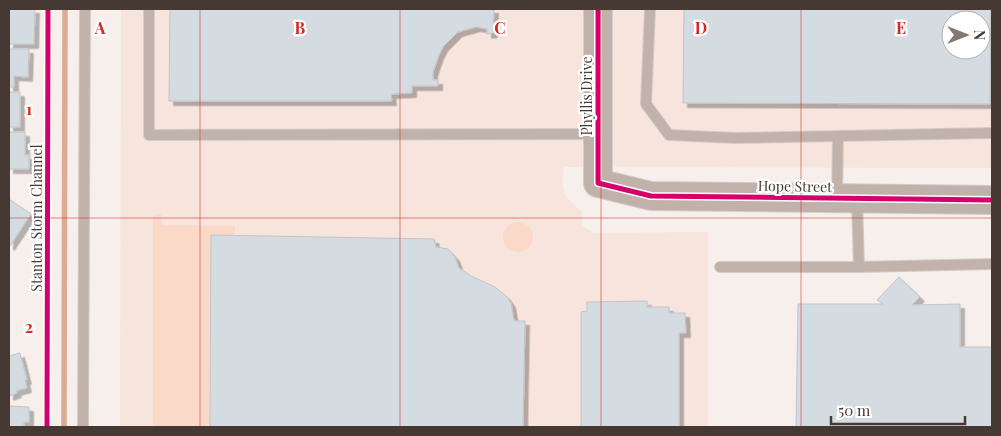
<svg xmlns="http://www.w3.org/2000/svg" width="1001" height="436" font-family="'Playfair Display',serif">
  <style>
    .built { fill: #f6e4dd; fill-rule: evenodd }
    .green { fill: #fad9c9 }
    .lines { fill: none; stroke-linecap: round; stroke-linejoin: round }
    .stream { stroke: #dcab93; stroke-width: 5.5 }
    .building { fill: #d5dce1; stroke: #c1c4c6; fill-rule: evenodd; filter: url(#shadow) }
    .lane-casing { stroke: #d3cbc8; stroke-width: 12 }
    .secondary-casing { stroke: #d3cbc8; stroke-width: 30 }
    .lane { stroke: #c1b3ab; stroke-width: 10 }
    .secondary { stroke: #c0b1aa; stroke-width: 28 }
    .cycleway-casing { stroke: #fefefe; stroke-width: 8 }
    .cycleway { stroke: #d6006c; stroke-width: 5 }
    .grid { fill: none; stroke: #d62828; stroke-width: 1; stroke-opacity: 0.55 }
    .labels { text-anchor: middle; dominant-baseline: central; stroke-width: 4.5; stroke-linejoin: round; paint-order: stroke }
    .street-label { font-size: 14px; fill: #463832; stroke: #fefefe }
    .grid-label { font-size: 16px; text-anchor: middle; font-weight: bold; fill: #d62828; stroke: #fefefe; stroke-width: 4.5; stroke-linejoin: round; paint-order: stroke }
  </style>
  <defs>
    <filter id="shadow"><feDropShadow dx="4.5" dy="4.5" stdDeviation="0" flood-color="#0004"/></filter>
  </defs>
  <rect width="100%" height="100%" fill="#f7efec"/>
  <path class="built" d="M121 9H992V168L564 167 562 181 564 192 570 202 582 212V225L594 233 708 232V427H120ZM951 20H981V50H951Z"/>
  <path class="green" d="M161 214 162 225 235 226V236H211L210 427H153V216Z
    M503 237a15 15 0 1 1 30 0a15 15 0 1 1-30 0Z"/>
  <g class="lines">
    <path class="stream" d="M64 427 65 9"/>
  </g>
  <path class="building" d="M9 9H35L34 44H9Z
    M170 9H494L493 33 487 34V29L476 27 458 32 443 47 439 55 433 72V80H438V86H412V93L391 94 392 101H169Z
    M684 9H991L990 104 683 103ZM951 20H981V50H951Z
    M9 49H29L28 77 14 76V87H9Z
    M9 92H20V127H9Z
    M9 132H25V155H29V169H9Z
    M9 199 31 214 10 246 9 245Z
    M211 235 434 239 436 247 448 249 455 257 459 268 471 276 495 287 506 296 511 303 514 321H525L523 427H210Z
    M899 277 920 297 912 305 960 304V347H992V427H796L798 304H883L877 300Z
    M647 301V307H669V313H685L686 333H679V427H581V312L587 311V302Z
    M20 353 27 380H25L27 388 16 391 17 393 9 396V356Z
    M9 406 29 407V422H24V427H9Z"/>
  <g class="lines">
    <g class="lane-casing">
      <path id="lane" d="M149 9V135L597 134
        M650 9 646 104 669 135 736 138 992 133
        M837 196 838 137
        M857 201 859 267
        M720 267H859L992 264
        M83 427 85 9"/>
    </g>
    <g class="secondary-casing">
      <path id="secondary" d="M598 9V183L651 196 992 200"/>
    </g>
    <use href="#lane" class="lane"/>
    <use href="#secondary" class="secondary"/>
    <g class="cycleway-casing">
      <path id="cycleway" d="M598 9V183L651 196 992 200
        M47 427 48 9"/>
    </g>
    <use href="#cycleway" class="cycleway"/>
  </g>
  <path class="grid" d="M200 9V427M400 9V427M601 9V427M801 9V427M9 218H992"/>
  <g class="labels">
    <g class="street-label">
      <text transform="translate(586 96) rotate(-90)">Phyllis Drive</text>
      <text transform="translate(795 186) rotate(1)">Hope Street</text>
      <text transform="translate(36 218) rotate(-90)">Stanton Storm Channel</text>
    </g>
  </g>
  <g class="grid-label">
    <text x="100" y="34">A</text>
    <text x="300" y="34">B</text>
    <text x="500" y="34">C</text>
    <text x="701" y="34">D</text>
    <text x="901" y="34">E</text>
    <text x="29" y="115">1</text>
    <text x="29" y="333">2</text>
  </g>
  <rect width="1001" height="436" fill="none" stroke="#463832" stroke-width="20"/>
  <g transform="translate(966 35) rotate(90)"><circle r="24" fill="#fefefe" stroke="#b4afac"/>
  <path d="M0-4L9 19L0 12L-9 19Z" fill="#847873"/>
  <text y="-8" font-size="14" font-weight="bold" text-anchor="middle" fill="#463832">N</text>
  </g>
  <path d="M831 416v8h134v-8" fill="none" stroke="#463832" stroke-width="2.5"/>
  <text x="838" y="416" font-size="15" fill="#463832" stroke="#fefefe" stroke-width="4" paint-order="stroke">50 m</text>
</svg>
